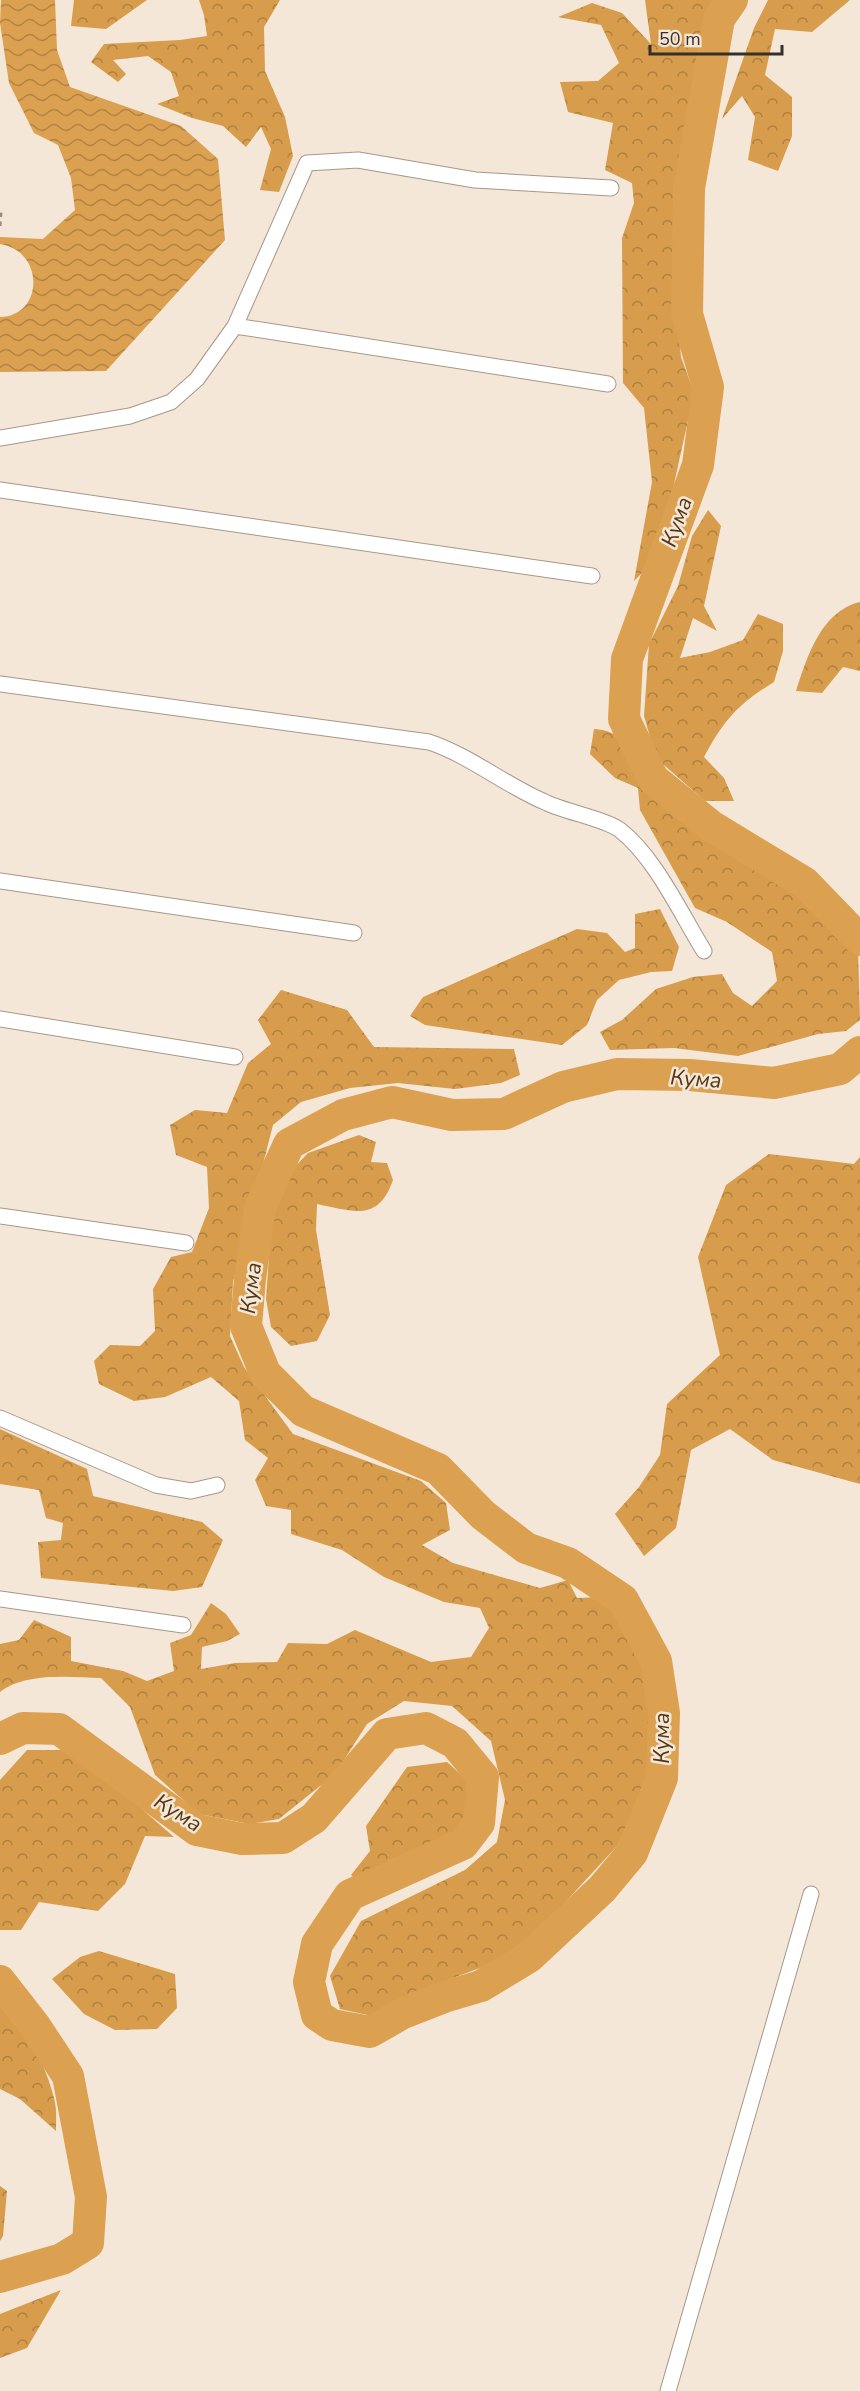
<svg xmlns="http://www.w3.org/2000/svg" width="860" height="2391" font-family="'Nunito Sans',sans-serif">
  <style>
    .forest { fill: url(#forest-crowns) }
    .water { fill: url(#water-waves) }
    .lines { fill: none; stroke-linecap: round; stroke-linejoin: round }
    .river { stroke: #dba050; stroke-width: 32 }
    .minor-casing { stroke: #a59889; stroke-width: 17 }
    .path { stroke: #968c81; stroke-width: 3; stroke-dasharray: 4.5 4.5; stroke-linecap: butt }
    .minor { stroke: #fff; stroke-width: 15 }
    .labels { text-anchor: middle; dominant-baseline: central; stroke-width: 5; stroke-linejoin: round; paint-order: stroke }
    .water-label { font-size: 22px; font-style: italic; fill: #503715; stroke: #f5e7d7 }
  </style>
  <defs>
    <pattern id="forest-crowns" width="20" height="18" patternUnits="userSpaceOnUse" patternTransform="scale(1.5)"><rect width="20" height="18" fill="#d79c4c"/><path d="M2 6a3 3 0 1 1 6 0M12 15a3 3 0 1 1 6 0" fill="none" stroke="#af803f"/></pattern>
    <pattern id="water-waves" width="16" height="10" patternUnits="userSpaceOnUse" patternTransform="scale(1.5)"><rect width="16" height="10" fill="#dba050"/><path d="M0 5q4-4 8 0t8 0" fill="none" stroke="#b28343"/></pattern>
  </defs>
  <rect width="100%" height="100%" fill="#f5e7d7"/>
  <path class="forest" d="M74 0H147L106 29 71 26Z
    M199 0H280L264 27 265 71 285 117 293 156 279 192 260 190 271 149 261 127 246 147 223 126 192 118 157 104 179 96 171 72 148 56 113 60 126 74 118 82 91 62 104 44 180 40 207 36 204 15Z
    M645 0H716L705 21 680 162 676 303 681 357 694 393 658 557 634 581 652 482 644 408 623 383 622 238 634 203 632 183 605 170 613 123 568 112 560 82 598 81 619 63 601 25 558 17 592 3 622 13 651 44Z
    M768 0H850L812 32 775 29 765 75 792 97V136L778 171 748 160 755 117 742 96 722 119 754 28Z
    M708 510 721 526 704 606 717 631 693 618 680 658 710 652 743 640 758 614 783 624V651L774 682C738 704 724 720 704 757L724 778 734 801H705L656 758 644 716 649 644 678 586 692 536Z
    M860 602V671L843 667 822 693 796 691C807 657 821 611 860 602Z
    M594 729C638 732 628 769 654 790 698 828 748 853 796 885 819 900 838 927 858 947L860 1020 846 1031 818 1034 738 1056 674 1048 610 1050 600 1032 622 1020 656 989 693 977 722 974 733 993 752 1006 777 981 772 952 727 922 695 908 640 810 638 788 615 778 590 754Z
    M660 909 679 947 672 971 651 972 619 980 597 1000 587 1025 562 1045 425 1025 410 1016 423 997 577 929 607 933 625 952 635 948V914Z
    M281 990 347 1010 374 1047 514 1049 520 1075 501 1083 455 1089 398 1083 350 1088 301 1102 273 1125 233 1282 230 1336 244 1367 293 1434 421 1481 446 1503 450 1530 422 1545 453 1563 540 1588 568 1580 577 1598 601 1597 619 1616 642 1660 649 1717 648 1777 618 1845 532 1938 491 1964 439 1983 372 2016 340 2009 330 1976 361 1921 465 1870 497 1842 505 1800 491 1741 452 1706 404 1701 367 1724 335 1774 279 1819 250 1824 199 1814 155 1775 130 1707 101 1678C71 1677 25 1672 0 1692V1644L19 1640 34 1620 71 1637V1661L123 1671 147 1681 174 1671 170 1643 191 1635 211 1603 226 1614 240 1634 227 1641 202 1647 201 1669 235 1663 277 1662 288 1643 327 1644 355 1630 431 1662 471 1657 489 1628 480 1608 444 1602 384 1577 342 1550 291 1534V1510L266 1506 255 1480 268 1458 245 1440 239 1401 211 1377 165 1397 134 1401 99 1384 94 1361 110 1345 140 1346 155 1331 153 1289 171 1257 192 1252 209 1208 207 1167 176 1155 170 1125 195 1110 227 1113 248 1063 271 1044 258 1020Z
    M359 1135 376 1142 371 1162 387 1163 393 1180C378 1223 353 1211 317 1204L316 1230 330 1315 317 1341 291 1346 271 1327 266 1299 272 1214 286 1176 308 1153Z
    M769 1154 854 1164 860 1157V1484L773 1460 730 1429 691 1450 676 1528 644 1556 615 1514 639 1487 660 1455 667 1404 720 1355 698 1257 726 1185Z
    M0 1429 87 1469 93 1496 202 1522 223 1540 202 1587 173 1591 41 1578 38 1542 61 1540 63 1523 46 1518 39 1490 0 1484Z
    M27 1750H66L106 1778 174 1837 145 1836 125 1884 98 1911 39 1902 21 1930H0V1780Z
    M447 1762 467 1780 469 1809 458 1837 357 1880 351 1875 370 1851 366 1826 407 1767Z
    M99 1951 175 1974 177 2008 157 2029 115 2030 84 2014 52 1979 80 1957Z
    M0 2005C26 2028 46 2065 54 2098 57 2108 56 2121 56 2131L20 2099 0 2089Z
    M0 2186 7 2191 3 2236 0 2241Z
    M61 2290 27 2348 0 2358V2314Z"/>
  <path class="water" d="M1 0H55L57 50 70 87 181 126 218 159 225 240 106 371 0 372V317C44 316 45 251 0 244V237L43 239 75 210 71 178 58 145 34 133 9 83 0 23Z"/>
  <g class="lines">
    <path class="river" d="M732 0 719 19 689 188 687 314 708 387 698 465 627 659 624 719 653 779 711 826 805 883 860 940
      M0 1739 23 1728 59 1729 197 1830 242 1839 283 1838 314 1818 387 1734 426 1728 455 1743 483 1777 479 1823 463 1844 350 1895 317 1944 309 1982 317 2015 332 2025 370 2032 403 2013 444 1997 481 1986 529 1957 602 1889 632 1853 662 1778 664 1713 656 1661 623 1600 568 1563 526 1548 483 1515 438 1469 303 1411 265 1373 246 1326 250 1279 260 1208 289 1144 343 1115 392 1102 452 1115 504 1114 563 1087 617 1074 690 1075 774 1083 840 1069 860 1052
      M0 1981 35 2026 68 2076 91 2197 88 2243 62 2259 0 2277"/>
    <g class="minor-casing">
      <path id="minor" d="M235 326 608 384
        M0 438 130 416 171 402 197 379 235 326 307 163 358 160 475 180 611 188
        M0 490 592 576
        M0 684 429 742C471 756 506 786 547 803 566 812 605 819 620 830 655 857 681 914 704 951
        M0 881 354 933
        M0 1019 235 1057
        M0 1216 186 1243
        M0 1418 156 1485 191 1491 217 1485
        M0 1599 183 1625
        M668 2391 811 1894"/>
    </g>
    <path class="path" d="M0 226 1 211"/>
    <use href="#minor" class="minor"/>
  </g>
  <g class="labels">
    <g class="water-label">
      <text transform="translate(677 522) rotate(-70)">Кума</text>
      <text transform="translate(696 1079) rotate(4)">Кума</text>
      <text transform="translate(251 1288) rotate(-83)">Кума</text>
      <text transform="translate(662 1738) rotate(-90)">Кума</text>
      <text transform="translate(178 1813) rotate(32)">Кума</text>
    </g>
  </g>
  <path d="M650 45v9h132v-9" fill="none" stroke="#35302a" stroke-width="3"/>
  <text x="659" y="45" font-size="18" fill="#35302a" stroke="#f5e7d7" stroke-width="4.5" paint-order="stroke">50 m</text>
</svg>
